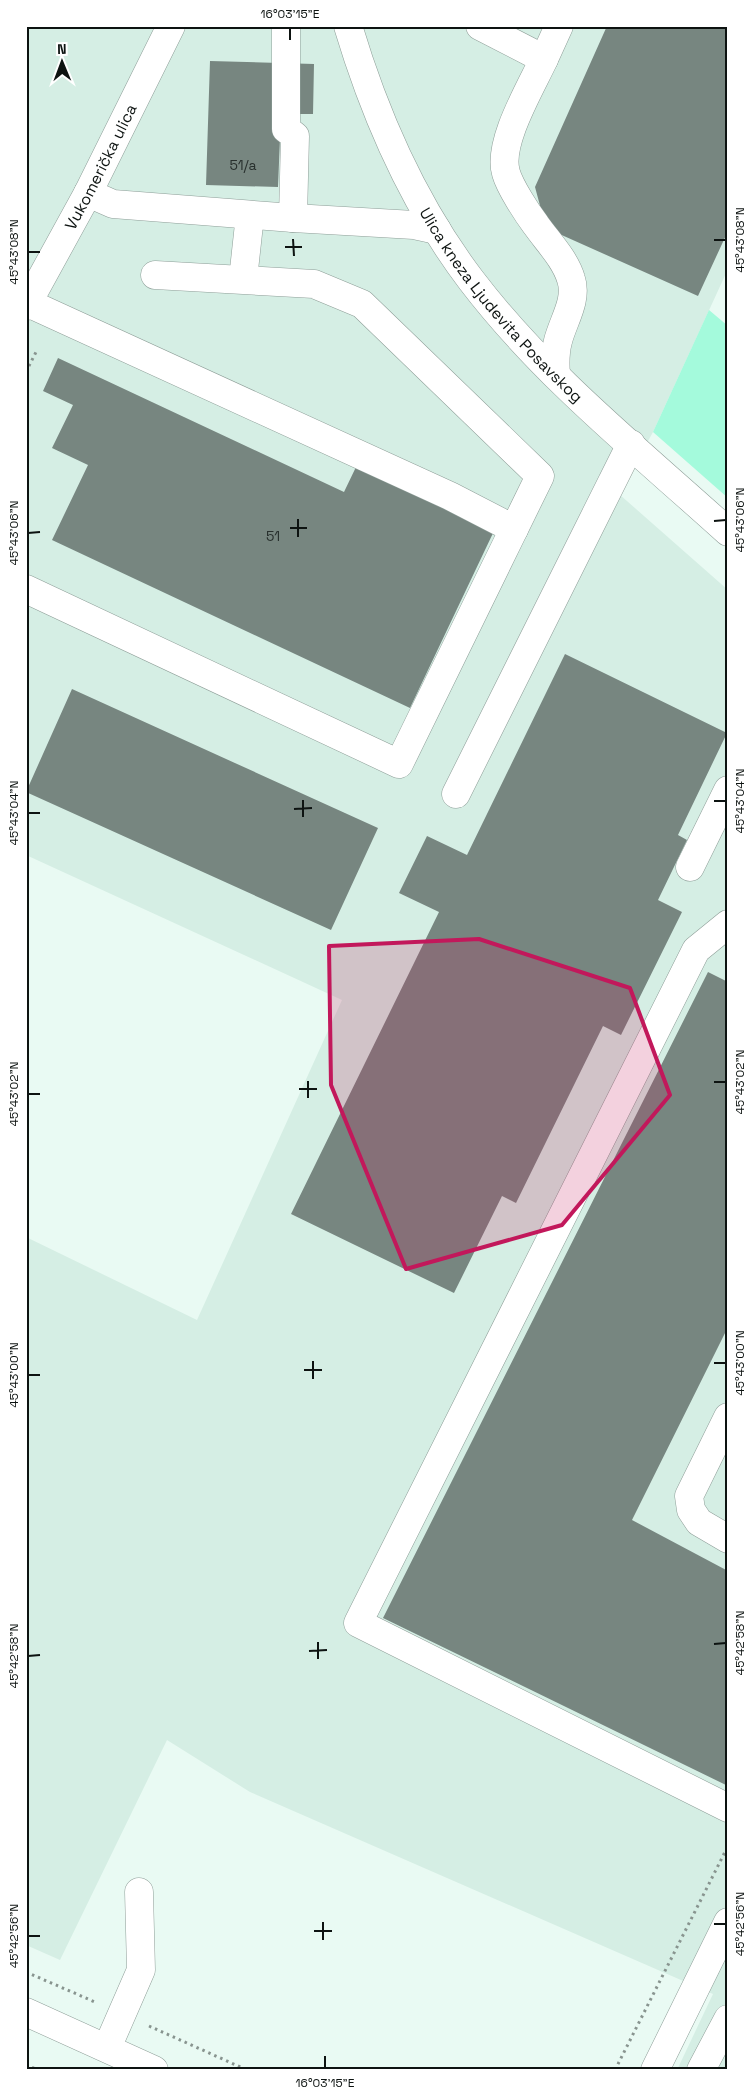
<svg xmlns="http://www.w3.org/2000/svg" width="754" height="2096" font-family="'Space Grotesk',sans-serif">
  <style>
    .built { fill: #d5eee4 }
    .green { fill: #a4fadc }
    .building { fill: #778680 }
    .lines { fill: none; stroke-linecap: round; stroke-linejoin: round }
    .minor-casing { stroke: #8e9e98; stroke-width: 29 }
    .major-casing { stroke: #8e9e98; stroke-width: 29 }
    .path { stroke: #88948f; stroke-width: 3; stroke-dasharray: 2.5 4; stroke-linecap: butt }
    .minor { stroke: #fff; stroke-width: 28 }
    .major { stroke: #fff; stroke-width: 28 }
    .marked { fill: #c2185b; fill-opacity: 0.2; stroke: #c2185b; stroke-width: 4; stroke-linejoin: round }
    .ticks { fill: none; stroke: #0d1311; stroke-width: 2 }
    .labels { text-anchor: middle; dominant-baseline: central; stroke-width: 4; stroke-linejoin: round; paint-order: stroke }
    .number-label { font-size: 14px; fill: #28302d }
    .street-label { font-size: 16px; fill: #0d1311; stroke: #fff }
    .neatline { fill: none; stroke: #0d1311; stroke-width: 2 }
    .ticks-label { font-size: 12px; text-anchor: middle; fill: #0d1311 }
  </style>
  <rect width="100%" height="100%" fill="#e9faf3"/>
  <path class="built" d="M26 26H728V269L653 432 619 494 728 590V2070H677L713 1994 250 1792 167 1740 60 1960 26 1945V1237L197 1320 342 1000 26 855Z"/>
  <path class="green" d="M709 310 728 326V498L653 432Z"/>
  <path class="building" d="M607 26H728V231L698 296 546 228 535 187Z
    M210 61 314 64 313 114H281L278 187 206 185Z
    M58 358 344 492 356 467 494 531 410 708 52 540 88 465 52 448 73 405 43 391Z
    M565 654 727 733 678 835 687 840 658 900 682 912 621 1035 603 1026 516 1203 502 1196 454 1293 291 1214 439 912 399 893 427 836 467 855Z
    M72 689 378 828 331 930 26 792Z
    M708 972 728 982V1327L632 1520 728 1571V1786L383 1618Z"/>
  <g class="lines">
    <g class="minor-casing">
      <g id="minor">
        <path d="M286 26V129L295 136 293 218"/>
        <path d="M480 26 544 59C531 87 497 143 506 173 510 187 527 213 536 225 548 242 565 259 571 279 578 300 563 321 558 341 555 352 555 363 556 375"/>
        <path d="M544 59 559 26"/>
        <path d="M88 193 113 204 293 218 414 225 437 230"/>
        <path d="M243 279 250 215"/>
        <path d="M28 303 450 496 514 529 540 476 362 304 314 284 155 275"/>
        <path id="s1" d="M26 306 88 193 171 26"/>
        <path d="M26 589 399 764 514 529"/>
        <path d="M456 794 631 444"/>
        <path d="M690 867 728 790"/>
        <path d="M728 924 696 950 358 1623 728 1808"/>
        <path d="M728 1417 689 1496 691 1510 699 1522 728 1539"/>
        <path d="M107 2048 141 1970 139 1892"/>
        <path d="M655 2070 728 1922"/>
        <path d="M701 2070 728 2019"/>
      </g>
    </g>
    <g class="major-casing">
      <g id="major">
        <path id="s2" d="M348 26C375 116 414 205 471 280 544 376 640 452 728 532"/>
        <path d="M26 2012 154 2070"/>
      </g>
    </g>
    <path class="path" d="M26 372 37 350
      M26 1972 95 2002
      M149 2026 247 2070
      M26 2065 38 2070
      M615 2070 728 1846"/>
    <use href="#minor" class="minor"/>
    <use href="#major" class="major"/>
  </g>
  <path class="marked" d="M479 939 630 988 670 1095 562 1225 406 1269 331 1085 329 946Z"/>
  <path class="ticks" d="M290 28V40M293 239 294 256M714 240H726M285 247H302M28 252H40M298 519V537M714 521 726 520M290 528H307M28 533 40 532M303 800V817M714 801H726M294 809 312 808M28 813H40M308 1081V1098M714 1082H726M299 1089H317M28 1094H40M313 1361V1379M714 1363H726M304 1370H322M28 1375H40M318 1642V1659M714 1644 726 1643M309 1651 327 1650M28 1656 40 1655M323 1922V1940M714 1924H726M314 1931H332M28 1936H40M325 2056V2068"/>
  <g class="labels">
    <g class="number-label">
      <text x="243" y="165">51/a</text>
      <text x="273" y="536">51</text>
    </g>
    <g class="street-label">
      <text stroke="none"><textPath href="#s1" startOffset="158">Vukomerička ulica</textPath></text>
      <text stroke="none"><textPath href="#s2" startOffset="322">Ulica kneza Ljudevita Posavskog</textPath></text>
    </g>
  </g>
  <rect width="754" height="2096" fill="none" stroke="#ffffff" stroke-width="55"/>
  <g transform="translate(62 62) rotate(359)" stroke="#ffffff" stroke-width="4" paint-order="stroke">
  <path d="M0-4L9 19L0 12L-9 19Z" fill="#0d1311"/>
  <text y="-8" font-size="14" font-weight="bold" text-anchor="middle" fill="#0d1311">N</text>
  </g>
  <rect x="28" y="28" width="698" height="2040" class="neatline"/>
  <g class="ticks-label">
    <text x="290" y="18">16°03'15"E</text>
    <text transform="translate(740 240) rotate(-90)" y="4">45°43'08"N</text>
    <text transform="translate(14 252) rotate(-90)" y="4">45°43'08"N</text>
    <text transform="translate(740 520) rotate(-90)" y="4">45°43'06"N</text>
    <text transform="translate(14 533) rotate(-90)" y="4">45°43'06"N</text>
    <text transform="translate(740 801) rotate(-90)" y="4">45°43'04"N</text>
    <text transform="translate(14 813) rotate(-90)" y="4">45°43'04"N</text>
    <text transform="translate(740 1082) rotate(-90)" y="4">45°43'02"N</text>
    <text transform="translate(14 1094) rotate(-90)" y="4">45°43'02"N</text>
    <text transform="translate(740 1363) rotate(-90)" y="4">45°43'00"N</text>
    <text transform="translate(14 1375) rotate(-90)" y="4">45°43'00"N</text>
    <text transform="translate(740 1643) rotate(-90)" y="4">45°42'58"N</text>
    <text transform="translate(14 1656) rotate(-90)" y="4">45°42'58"N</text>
    <text transform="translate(740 1924) rotate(-90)" y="4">45°42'56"N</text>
    <text transform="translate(14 1936) rotate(-90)" y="4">45°42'56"N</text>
    <text x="325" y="2087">16°03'15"E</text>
  </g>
</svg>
